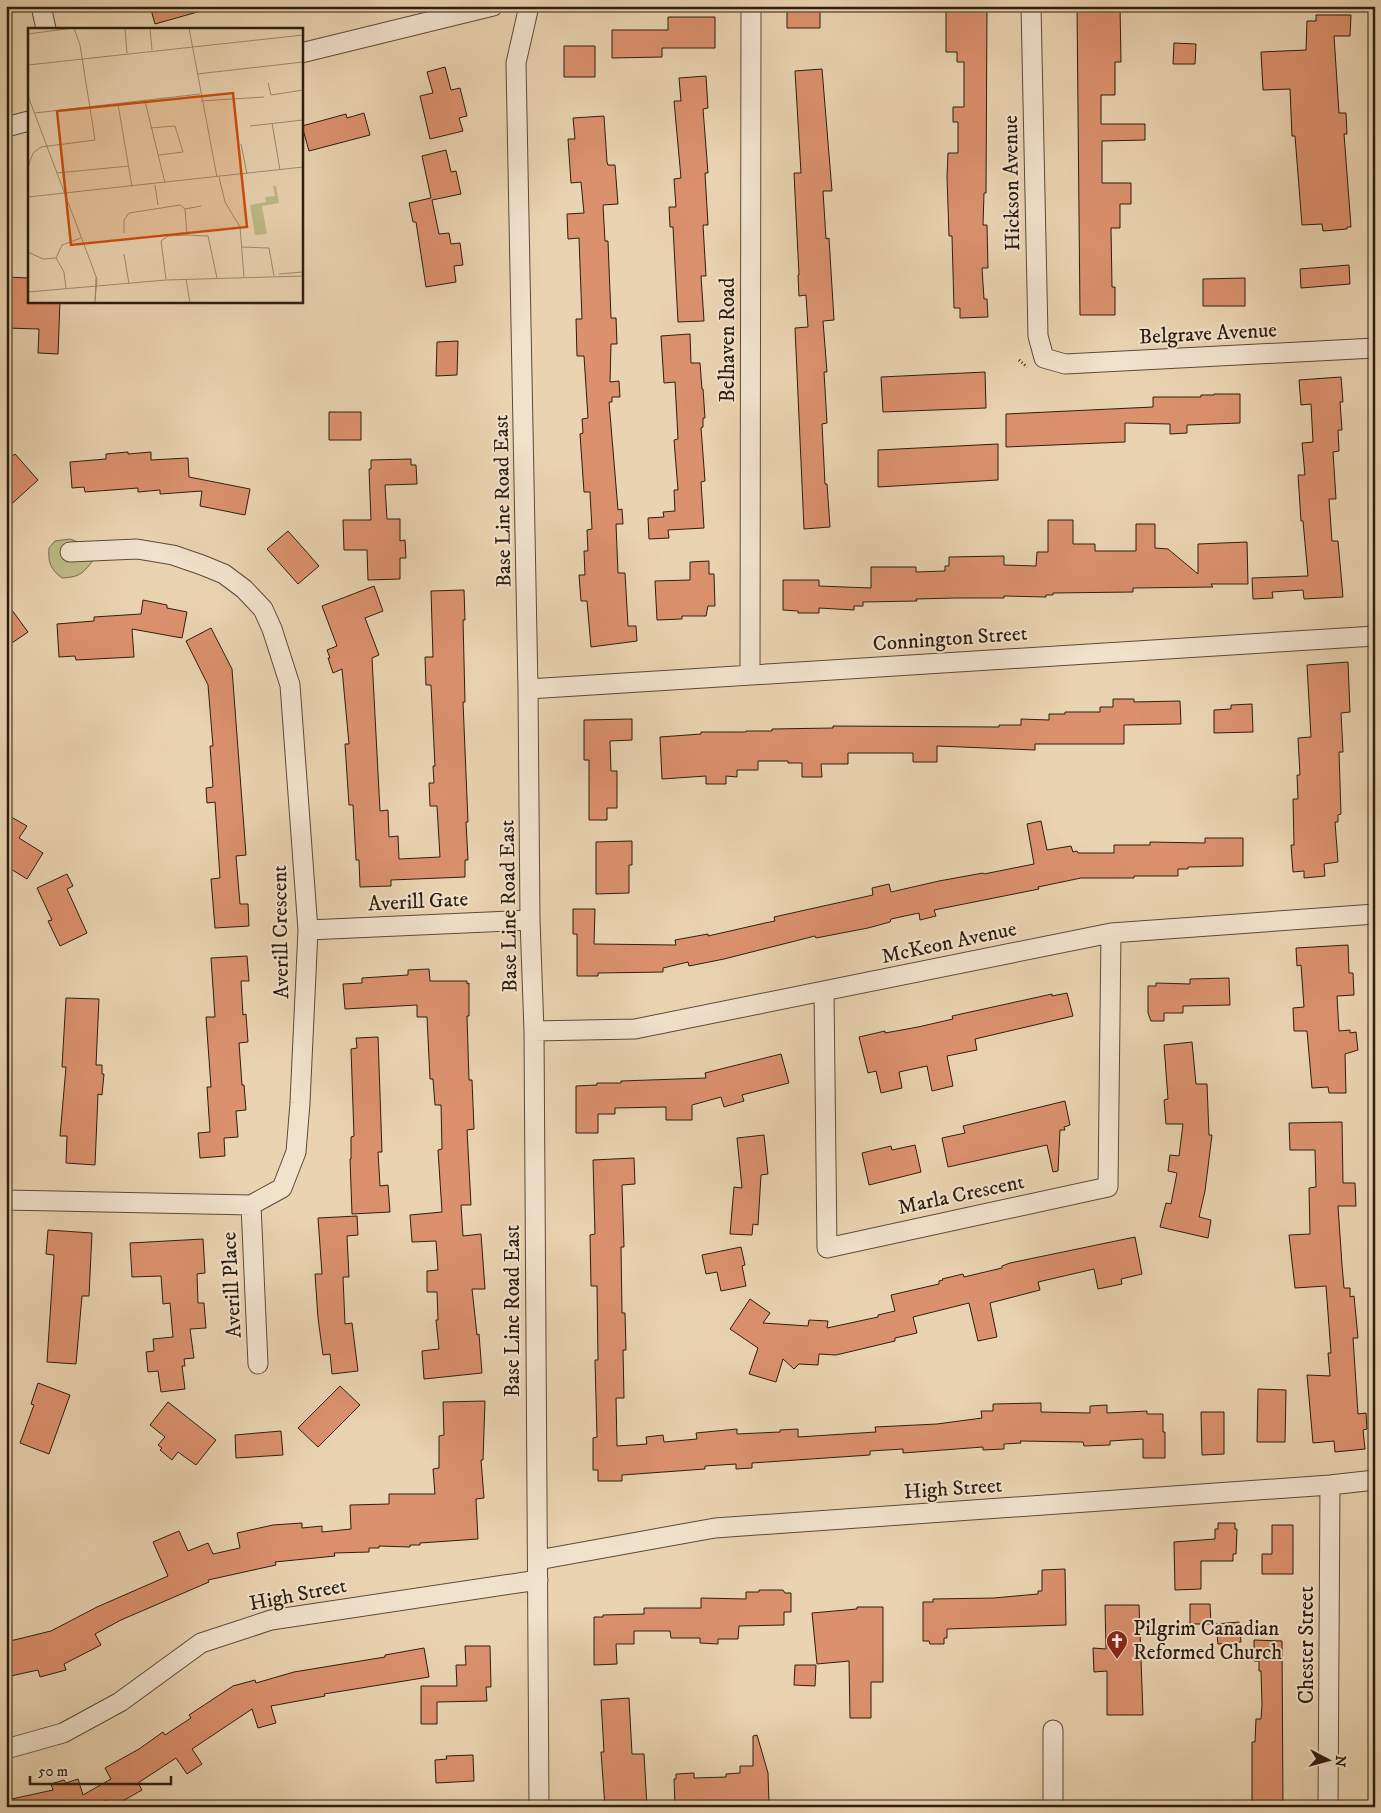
<svg xmlns="http://www.w3.org/2000/svg" width="1381" height="1813" font-family="'IM FELL DW Pica',serif">
  <style>
    .green { fill: #bdba87; stroke: #756c4a }
    .building { fill: #dc916e; stroke: #2d1e0e }
    .lines { fill: none; stroke-linecap: round; stroke-linejoin: round }
    .minor-casing { stroke: #5c4b37; stroke-width: 21 }
    .path { stroke: #2d1e0e; stroke-width: 3; stroke-dasharray: 1 2.5; stroke-linecap: butt }
    .minor { stroke: #f1e2cc; stroke-width: 19 }
    .labels { text-anchor: middle; dominant-baseline: central; stroke-width: 4; stroke-linejoin: round; paint-order: stroke }
    .street-label { font-size: 21px; fill: #2d1e0e; stroke: #f1e2cc }
    .poi-label { font-size: 21px; fill: #2d1e0e; stroke: #f1e2cc; text-anchor: start }
    .inset-road { fill: none; stroke: #9e8b70; stroke-width: 1 }
    .view { fill: #cc500c; fill-opacity: 0.15; stroke: #cc500c; stroke-width: 2.5 }
    .inset-edge { fill: none; stroke: #2d1e0e; stroke-width: 2.5 }
  </style>
  <rect width="100%" height="100%" fill="#ead3b1"/>
  <filter id="stains"><feTurbulence type="fractalNoise" baseFrequency=".004" numOctaves="4"/><feColorMatrix values="0 0 0 0 .2 0 0 0 0 .09 0 0 0 0 .02 0 0 0 .5 -.17"/></filter>
  <radialGradient id="worn" r=".72"><stop offset=".6" stop-color="#630" stop-opacity="0"/><stop offset="1" stop-color="#630" stop-opacity=".3"/></radialGradient>
  <path class="green" d="M70 539 81 543 95 558C83 573 81 577 62 578 50 569 48 562 49 548L55 541Z"/>
  <path class="building" d="M150 6H201V11L155 24Z
    M787 6H820V28H787Z
    M946 6H987L986 193H984L983 225H987L988 268H982L984 299H987L988 317 960 318V308H954L952 236H949L947 177 948 153H958V122H953V107H964V62H957V52H946Z
    M1077 6H1120L1121 62H1115V95H1101V124H1145V140L1102 141V183H1131V204H1120V228H1111L1112 287H1115V315H1080Z
    M1316 15H1351L1350 36H1334L1339 113H1346L1347 134H1344L1351 227H1347V229L1323 231 1322 224 1302 225 1295 136H1292L1290 89 1263 90 1261 52 1306 50 1307 21H1316Z
    M668 17H715V48H662V57L612 58V30H668Z
    M1174 43 1196 44 1195 64H1173Z
    M564 46H595V77H564Z
    M445 67 451 90 460 88 467 116 459 118 463 131 430 139 420 96 433 93 427 72Z
    M822 69 832 191H823L826 239 829 238 834 320 823 321 827 372H824L827 423 822 424 825 484H827L830 527 804 529 795 328 808 327 806 295 799 296 798 275H799L794 173H801L795 71Z
    M706 76 708 108 703 109 708 173H705L708 225H703L706 276H701L704 321 678 322 673 227H670L669 207H676L674 179 681 178 674 101H681L679 78Z
    M364 113 370 135 309 151 302 126 346 114 347 118Z
    M604 116 607 162 608 165H615L618 204 603 205 605 241H608L611 318H616L617 344H611L610 382 619 381 620 397H612V402H609L618 510 622 509 623 524H616L618 573H625L628 626H636L637 641 591 647 587 601H581L579 575H585L584 551H588L587 530 592 529 590 492H584L580 434 583 433 582 419 588 418 584 356H577L576 319H582L579 238 568 239 567 214 584 213 581 182 571 183 568 139H575L573 118Z
    M446 150 451 172 456 171 461 194 432 200 439 234 449 233 451 244 460 243 463 265 454 266 456 282 426 287 416 222H413L409 203 431 198 422 156Z
    M1349 265 1350 284 1301 288 1300 269Z
    M6 277 29 278V301H60L58 354 38 353 39 329 6 328Z
    M1245 278V306H1203V279Z
    M690 334 691 363H700L702 389H703L705 418H703V427L701 428 705 481 701 482 704 528 668 530 669 538 649 539 648 518 664 517 663 512 675 511 674 490H678L674 440 678 439 675 382 664 383 661 336Z
    M458 341 457 375 436 376 437 342Z
    M985 372 986 408 883 412 881 377Z
    M1341 377 1343 402H1340L1342 430H1338L1339 451 1333 452 1336 499H1329L1332 541H1338L1343 597 1304 599 1303 590 1272 592 1273 598 1253 599 1252 578 1308 576 1303 521H1301L1298 475H1305L1302 443 1313 442 1311 404 1301 405 1299 380Z
    M1214 394H1240V423L1187 425V433L1170 434V424L1125 423V442L1006 447V414L1153 407V397H1201V395H1214Z
    M329 412H361V440H329Z
    M998 444V480L878 487V450Z
    M128 452V454L151 452V460L188 458 189 477 250 489 245 515 200 506 202 491 160 494V490L138 492V488L85 492 84 487 72 488 70 462 106 459V454Z
    M15 454 38 480 6 509V461Z
    M411 459V465H416L417 484 385 485 387 519H400V541L405 540 406 558H400V579L368 580 367 550H344L343 520H371L369 469H371V460Z
    M1048 520H1073V544H1095V551H1136V524H1155V548L1168 549 1198 574V544L1247 542 1248 584H1211L1213 587 1133 588V592L1053 593V595H1046V597L1004 596V598H956L916 599 917 601 863 602V606H854V610L819 608V613H798V611L783 610V580H819V586L871 588V567H916V572L945 571V566H949V557L1004 556V565L1036 566 1037 552H1048Z
    M288 531 319 566 298 584 267 549Z
    M709 561V574H714L715 606H708L706 616H682V619L657 620 655 581 690 580V562Z
    M374 586 383 611 365 618 379 655 372 658 380 811 388 810 389 837 398 836 399 859 440 857 437 806H430L429 783H434L433 766H435L431 685H426L425 657H433L431 591 464 590 465 620H463L465 702H463L468 822H466L468 860H465V877L391 880V886L360 887 359 860H356L353 805H349L345 744H349L342 669 333 673 328 658H330L327 650 337 646 322 606Z
    M143 600 167 605V608L187 612 182 638 132 629 134 657 76 660 75 656 59 657 57 624 94 621V617L141 614Z
    M6 602 28 632 6 647Z
    M211 628 232 669 246 855 236 856 240 904H248L249 926 215 928 211 879 220 878 215 802 207 803 206 788 213 787 210 746H213L208 685 186 641Z
    M1348 662 1350 712 1341 713 1343 752H1339L1341 814 1338 815V822H1335L1338 862 1324 864 1325 876 1304 878V871L1293 872 1291 845H1294L1293 799H1298L1297 775H1300L1298 738 1311 737 1307 665Z
    M1113 699H1134V702L1180 701 1181 724 1124 725V744H1035V750L937 746V762H913V753H848V764H821L822 777H802V763H788V761H758V770H737V777L726 776V784H706V776L662 779 660 737 701 734V732H746V731H772V729L833 728V726L999 727V725H1021V719L1049 720V714H1065V712H1100V707H1113Z
    M1252 704 1253 732 1214 733V710L1231 709V705Z
    M632 719V740L610 741 611 771H617V808H607V820H589V760H584V720Z
    M6 814 27 826 19 838 43 853 27 879 6 866Z
    M1041 821 1047 850 1071 846 1073 852 1077 851 1078 853H1114V845H1150V842L1205 843V838H1243V866L1188 867V869H1178V876H1134V878H1081L1038 887 1039 889 934 910 936 916 920 920 919 913 891 919 890 922 868 928 816 938 815 936 724 959 689 966 688 962 663 968V972L598 973V976H577V934H573V909H595L594 944 676 945 675 940 708 934V936L765 923 775 921 774 917 873 895 872 888 889 884 891 892 939 881 983 873 984 874 1034 864 1027 824Z
    M632 841V865H629V893L596 894V842Z
    M67 874 73 886 67 889 87 933 60 946 48 921 52 920 37 888Z
    M1348 945 1349 973H1353L1354 995 1337 996 1339 1031 1350 1030V1033L1356 1032 1358 1050 1345 1054 1346 1093H1329L1328 1087 1312 1088 1307 1031H1294L1293 1008 1304 1007 1301 965 1297 966 1296 948Z
    M247 956 249 981H241L243 1015 246 1014 248 1042 239 1043 242 1085H244L246 1110 236 1111 238 1137 224 1138 225 1156 200 1158 198 1133 210 1132 207 1087H211L206 1017H215L211 958Z
    M429 969 430 981H467V984L469 983V1016H467L469 1080H472L474 1129 467 1130 471 1205H461L463 1236 481 1234 485 1289H472L477 1335 479 1334 482 1373 424 1379 422 1351 439 1349 436 1320H438L437 1292H427V1271L438 1270 436 1241 412 1242 410 1215 442 1212 438 1150 442 1149 441 1105H435L433 1079H430L427 1017H417V1005L345 1009 343 984 362 983V978L408 975V970Z
    M1229 978 1230 1005 1183 1006V1013H1164V1021H1151L1148 1013V986H1156V983L1190 984V979Z
    M1067 993 1073 1016 975 1039 977 1050 947 1056 953 1086 932 1091 927 1066 899 1072 902 1088 881 1093 876 1071 868 1073 859 1037 885 1031V1033L918 1027 953 1019 952 1016 1052 994V996Z
    M66 998 99 999 96 1065H102V1074H104L102 1095 98 1094 95 1165 66 1163 67 1136H60L66 1067H62Z
    M378 1037 382 1152H378L380 1186 388 1185 390 1212 352 1214 350 1159H351V1137L354 1136 351 1049 357 1048 356 1038Z
    M1192 1042 1196 1084H1207L1209 1135H1212L1205 1191 1199 1217 1211 1220 1208 1238 1160 1227 1166 1203 1171 1204 1177 1173 1168 1171 1170 1155 1179 1156 1183 1124H1166L1164 1100 1168 1099 1164 1045Z
    M781 1054 789 1083 742 1095 744 1101 724 1107 721 1097 692 1105V1120H666V1107L615 1108V1114H598V1133H576V1086L597 1085V1083H621V1081L706 1078 705 1073Z
    M1065 1101 1070 1125 1064 1127 1065 1130H1060L1058 1171 1053 1172 1047 1145 948 1167 942 1138 965 1133 963 1126Z
    M1342 1122 1343 1183H1355L1356 1206H1338L1342 1265 1344 1288H1350V1297L1354 1296 1358 1338H1353L1358 1414 1366 1413 1367 1429 1363 1430 1365 1449 1335 1452 1334 1441 1313 1443 1307 1375 1330 1376 1328 1353H1331L1326 1286 1295 1288 1289 1235 1310 1234 1309 1188 1316 1187 1315 1150H1290L1289 1123Z
    M764 1135 768 1174 761 1175 758 1225 753 1224 752 1235 730 1234 734 1187 742 1188 737 1138Z
    M915 1145 921 1172 869 1185 862 1153 891 1146 892 1150Z
    M634 1158 635 1184 622 1185 624 1247H621L622 1313H625L626 1350H623L624 1398H616L617 1446 647 1444 646 1437 663 1435 664 1442 697 1439 696 1433 737 1429V1434L780 1432V1430L798 1429V1437L876 1432 875 1427 937 1424 982 1418 981 1411H993V1404L1041 1403V1412L1090 1413V1406L1107 1405V1413L1147 1411V1414H1163V1432H1165V1458H1143V1439L1110 1441V1445L1084 1446 1083 1442 1020 1441 1021 1443 1004 1444V1449L983 1450V1447L903 1453V1449L870 1451V1455L752 1463V1468L736 1469V1464L705 1466V1469L622 1475V1481H598V1470H593V1438L597 1437 595 1360H598L597 1286H591L590 1235 595 1234 593 1160Z
    M357 1216 358 1235 347 1236 349 1277H343L345 1324 352 1323 358 1371 332 1374 330 1354 323 1355 318 1318 315 1274H322L318 1218Z
    M48 1230 92 1233 89 1296H82L76 1364 47 1362 54 1255 46 1254Z
    M1135 1237 1142 1274 1121 1279 1122 1284 1098 1289 1094 1269 1038 1282 1040 1290 990 1303 997 1337 978 1341 969 1303 913 1317 917 1333 895 1338V1341L836 1355 819 1354 818 1365 799 1364 794 1369 783 1359 776 1382 749 1374 758 1348 730 1329 750 1299 770 1313 763 1323 808 1326 809 1320 828 1321 827 1328 878 1317V1315L895 1311 891 1295 939 1284V1281L943 1280 942 1279 963 1274 964 1277 1002 1268V1266L1010 1263Z
    M203 1239 205 1273 197 1274 198 1303H204L206 1328 190 1329 194 1358 184 1359 185 1366H182L185 1389 161 1392 158 1371 148 1372 146 1352 154 1351 153 1339 173 1337 170 1303 163 1304 161 1276 132 1277 130 1243Z
    M741 1247 745 1265 742 1266 746 1286 721 1291 717 1272 706 1274 702 1255Z
    M38 1383 70 1395 49 1454 20 1443 34 1405 31 1404Z
    M340 1386 360 1405 318 1447 298 1428Z
    M1258 1389 1286 1390 1285 1442H1257Z
    M485 1401 483 1460H481L484 1498 476 1499 478 1539 420 1543V1545H410V1547L379 1546V1548H369V1552L334 1553 335 1556 275 1562 276 1565 208 1580 209 1582 121 1620 95 1634 101 1645 64 1664 66 1670 40 1677 38 1670 6 1677V1642L51 1631 97 1607 168 1576 153 1542 179 1531 188 1551 208 1543 213 1554 240 1548 237 1533 273 1525 302 1523V1528L322 1526V1532L351 1529 350 1505 389 1504V1494H435L433 1469 439 1468V1436L444 1435 443 1402Z
    M168 1402 216 1440 196 1465 178 1452 172 1460 160 1450 162 1448 158 1445 165 1437 150 1425Z
    M1201 1412H1224V1454L1202 1455Z
    M281 1431 283 1455 236 1458 235 1435Z
    M1218 1523H1235V1529H1237L1236 1554H1233V1561H1201V1589L1175 1590 1174 1542 1215 1539V1529H1218Z
    M1272 1525H1293V1574H1262V1554H1272Z
    M1065 1569 1066 1625 947 1629V1638H944V1644H930L929 1641H923V1602H933V1599L994 1598 1038 1594V1591H1042V1570Z
    M759 1590H783L785 1593H791V1612H784V1625L739 1626 738 1639H718V1644L700 1643V1638H671L670 1631H634V1644H616L617 1664 594 1665V1617H603V1615L644 1614V1608H701V1598L746 1599V1592H759Z
    M1190 1604H1210L1211 1624H1190Z
    M1105 1605H1139L1143 1715H1107V1671L1094 1672 1093 1648 1106 1649Z
    M857 1607H883V1682H871V1718H850L849 1661 817 1664 812 1613 857 1609Z
    M1239 1622 1241 1642 1218 1644 1216 1624Z
    M1254 1640 1282 1641 1283 1807H1252V1742H1255L1256 1719H1261L1262 1705 1261 1671H1259V1661H1254Z
    M465 1646H490L491 1687H486L487 1701 437 1702V1724H421V1686H457L456 1665H466Z
    M424 1648 429 1677 324 1694 325 1696 271 1706 276 1723 258 1728 252 1709 192 1749 202 1764 187 1774 176 1758 138 1783 142 1790 112 1807H110L106 1800 87 1807H7V1800L53 1790 51 1784 64 1780 66 1783 78 1779 83 1795 111 1779 105 1768 139 1749 163 1732 165 1735 191 1718 189 1715 233 1686 255 1680 256 1683 294 1672 385 1657V1655Z
    M795 1665H816L815 1686 794 1685Z
    M629 1698 632 1754H644L647 1807H605L601 1752H604L601 1700Z
    M757 1735 768 1773 769 1803 675 1807 674 1779H676V1774L694 1773V1778L726 1777V1774L740 1773V1766H753V1736Z
    M473 1755 474 1781 436 1783 435 1760 447 1759 446 1756Z"/>
  <g class="lines">
    <g class="minor-casing">
      <path id="minor" d="M41 6 46 29
        M529 6 516 63 528 689 530 920 534 1031 539 1807
        M1031 6 1038 336 1044 358 1065 364 1375 348
        M301 53 493 6
        M6 127 29 121
        M750 674 751 6
        M528 689 1375 636
        M308 930 530 920
        M824 992 827 1248 1108 1187 1111 933
        M534 1031 635 1029 1111 933 1375 914
        M6 1200 251 1205 282 1188 296 1152 300 1103 308 930 290 685 272 629 263 609 244 589 224 574 202 565 173 555 137 549 70 552
        M251 1205 258 1364
        M538 1560 715 1528 1330 1485 1375 1480
        M1053 1730V1807
        M6 1749 63 1733 120 1702 201 1643 271 1620 538 1580
        M1328 1807 1330 1485"/>
    </g>
    <path class="path" d="M1019 360 1027 367"/>
    <use href="#minor" class="minor"/>
  </g>
  <defs>
    <g id="church-pin" transform="scale(1.125)"><path d="M0 17L-7.5 6A9.5 9.5 0 1 1 7.5 6Z" fill="#8f2418" stroke="#f1e2cc"/><path d="M-1.2-6h2.4v3.5h3.3v2.4h-3.3V6h-2.4V-.1h-3.3v-2.4h3.3Z" fill="#fff"/></g>
  </defs>
  <g fill-rule="evenodd">
    <use href="#church-pin" x="1117" y="1641"/>
  </g>
  <g class="labels">
    <g class="street-label">
      <text transform="translate(1012 183) rotate(-91)">Hickson Avenue</text>
      <text transform="translate(1208 334) rotate(-3)">Belgrave Avenue</text>
      <text transform="translate(728 340) rotate(-90)">Belhaven Road</text>
      <text transform="translate(503 501) rotate(-91)">Base Line Road East</text>
      <text transform="translate(950 639) rotate(-4)">Connington Street</text>
      <text transform="translate(418 902) rotate(-3)">Averill Gate</text>
      <text transform="translate(509 906) rotate(-91)">Base Line Road East</text>
      <text transform="translate(281 932) rotate(-91)">Averill Crescent</text>
      <text transform="translate(949 943) rotate(-12)">McKeon Avenue</text>
      <text transform="translate(961 1195) rotate(-12)">Marla Crescent</text>
      <text transform="translate(232 1285) rotate(-93)">Averill Place</text>
      <text transform="translate(513 1311) rotate(-90)">Base Line Road East</text>
      <text transform="translate(953 1489) rotate(-4)">High Street</text>
      <text transform="translate(298 1595) rotate(-11)">High Street</text>
      <text transform="translate(1307 1645) rotate(-90)">Chester Street</text>
    </g>
    <g class="poi-label">
      <text x="1133" y="1629">Pilgrim Canadian<tspan x="1133" dy="24">Reformed Church</tspan></text>
    </g>
  </g>
  <g transform="translate(28 28)">
    <rect width="275" height="275" fill="#ead3b1"/>
    <path d="M245 158H248L251 175 234 178 239 206 227 207 222 177 238 174 237 169 247 168Z" fill="#bdba87"/>
    <path class="inset-road" d="M97 0 99 25M122 0 124 22M161 0 189 149M0 6 45 0M0 37 275 7M169 46 275 34M240 55 243 67 275 62M0 68 69 251 67 272M117 73 137 155M173 73 236 69M90 76 104 159M7 85 172 66M244 95 252 142M222 98 275 92M122 100 147 98 155 124 131 127M213 116 219 146M0 139 5 125 13 119 67 112 52 17 46 0M29 145 101 138M191 149 197 174 212 199 216 249M127 157 130 177M0 169 275 139M157 181 173 178M96 205V192L101 185 152 177 157 181 159 207M214 219 241 220 246 248M0 224 15 231 28 230M96 226 101 256M28 230 34 217 53 210M28 230 36 244 38 261M251 246 275 244M138 251 133 213 140 208 159 207 180 208 189 250M158 251 162 275M0 264 138 252 275 248M67 275 68 249"/>
    <path class="view" d="M205 65 219 199 43 217 29 83Z"/>
    <rect width="275" height="275" class="inset-edge"/>
  </g>
  <rect width="1381" height="1813" fill="none" stroke="#ead3b1" stroke-width="25"/>
  <rect x="8" y="8" width="1366" height="1798" fill="none" stroke="#2d1e0e" stroke-width="2.5"/>
  <rect x="12" y="12" width="1356" height="1788" fill="none" stroke="#2d1e0e"/>
  <g transform="translate(1328 1760) rotate(96)" stroke="#f1e2cc" stroke-width="4" paint-order="stroke">
  <path d="M0-4L9 19L0 12L-9 19Z" fill="#2d1e0e"/>
  <text y="-8" font-size="14" font-weight="bold" text-anchor="middle" fill="#2d1e0e">N</text>
  </g>
  <path d="M30 1776v8h141v-8" fill="none" stroke="#2d1e0e" stroke-width="2.5"/>
  <text x="38" y="1776" font-size="15" fill="#2d1e0e" stroke="#f1e2cc" stroke-width="4" paint-order="stroke">50 m</text>
  <rect width="100%" height="100%" filter="url(#stains)"/>
  <rect width="100%" height="100%" fill="url(#worn)"/>
</svg>
